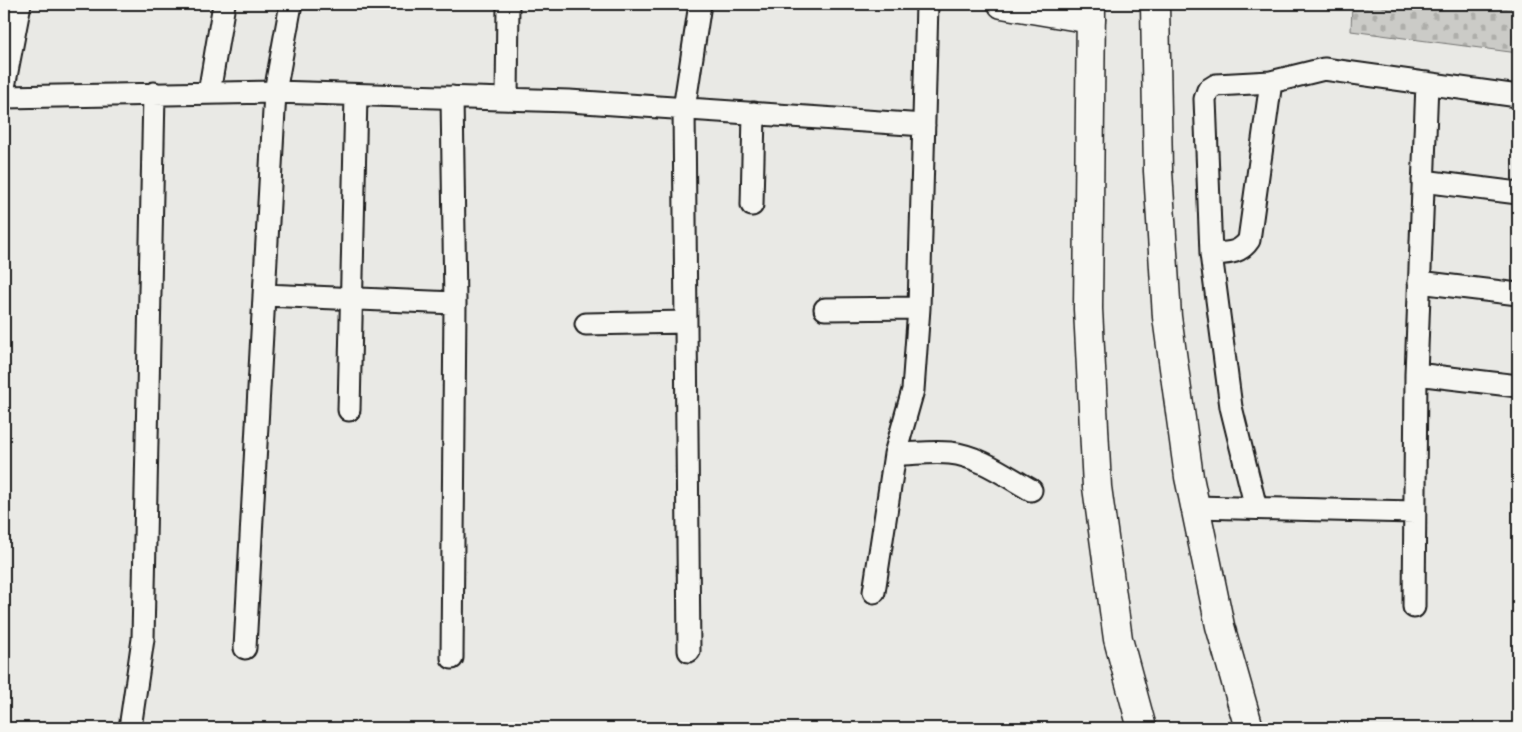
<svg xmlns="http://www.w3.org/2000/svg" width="1522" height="732" font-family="'Comic Neue',sans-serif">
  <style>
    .cemetery { fill: url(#cemetery-stones); stroke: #747472 }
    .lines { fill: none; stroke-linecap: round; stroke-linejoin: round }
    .street-casing { stroke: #1c1c1c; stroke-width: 25 }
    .secondary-casing { stroke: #1c1c1c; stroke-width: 31 }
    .primary-casing { stroke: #1c1c1c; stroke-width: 31 }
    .street { stroke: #f6f6f2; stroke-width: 21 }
    .secondary { stroke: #f6f6f2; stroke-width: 28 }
    .primary { stroke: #f6f6f2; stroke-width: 28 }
  </style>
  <defs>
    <pattern id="cemetery-stones" width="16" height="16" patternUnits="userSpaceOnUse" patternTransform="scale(1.25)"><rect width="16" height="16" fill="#cbcbc7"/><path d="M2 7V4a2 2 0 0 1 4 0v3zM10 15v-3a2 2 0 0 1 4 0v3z" fill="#aeaeaa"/></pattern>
  </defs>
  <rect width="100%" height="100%" fill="#e9e9e5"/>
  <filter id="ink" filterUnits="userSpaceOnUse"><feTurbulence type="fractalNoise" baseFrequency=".02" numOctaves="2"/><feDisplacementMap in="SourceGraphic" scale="10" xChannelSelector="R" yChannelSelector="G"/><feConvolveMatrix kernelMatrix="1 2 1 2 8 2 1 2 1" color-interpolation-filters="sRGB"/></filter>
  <g filter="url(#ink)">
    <path class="cemetery" d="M1352 4H1518V53L1351 31Z"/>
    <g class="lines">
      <g class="street-casing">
        <path id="street" d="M4 87 20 4
          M209 93 224 4
          M4 97 275 92 569 101 924 125
          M452 97 455 303 452 658
          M507 99 508 4
          M1423 181 1518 193
          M752 205 754 113
          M1211 254C1227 253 1240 254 1249 240L1271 82
          M1419 282 1518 294
          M264 295 455 303
          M825 309 919 308
          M586 324 686 322
          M1416 374 1518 386
          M349 410 356 95
          M895 454C913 454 933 451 950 453 980 456 1006 476 1031 490
          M1195 507 1415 512
          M1256 508 1231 407 1211 254 1205 99 1208 90 1216 85 1271 82 1324 69 1518 96
          M874 592 895 454 913 390 919 308 927 4
          M1414 607 1416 374 1427 83
          M245 648 275 92 291 4
          M689 651 684 109 700 4
          M130 728 143 639 154 93"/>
      </g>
      <g class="secondary-casing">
        <path id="secondary" d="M1002 4 1091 19"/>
      </g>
      <g class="primary-casing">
        <path id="primary" d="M1091 4 1088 309 1097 487 1118 639 1142 728
          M1155 4 1158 171 1167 317 1189 477 1220 626 1249 728"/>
      </g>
      <use href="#street" class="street"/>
      <use href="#secondary" class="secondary"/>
      <use href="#primary" class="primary"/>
    </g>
  </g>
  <rect width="1522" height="732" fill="none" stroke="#f6f6f2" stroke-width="20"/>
  <rect x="10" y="10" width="1502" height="712" fill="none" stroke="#1c1c1c" stroke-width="2" filter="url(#ink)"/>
</svg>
